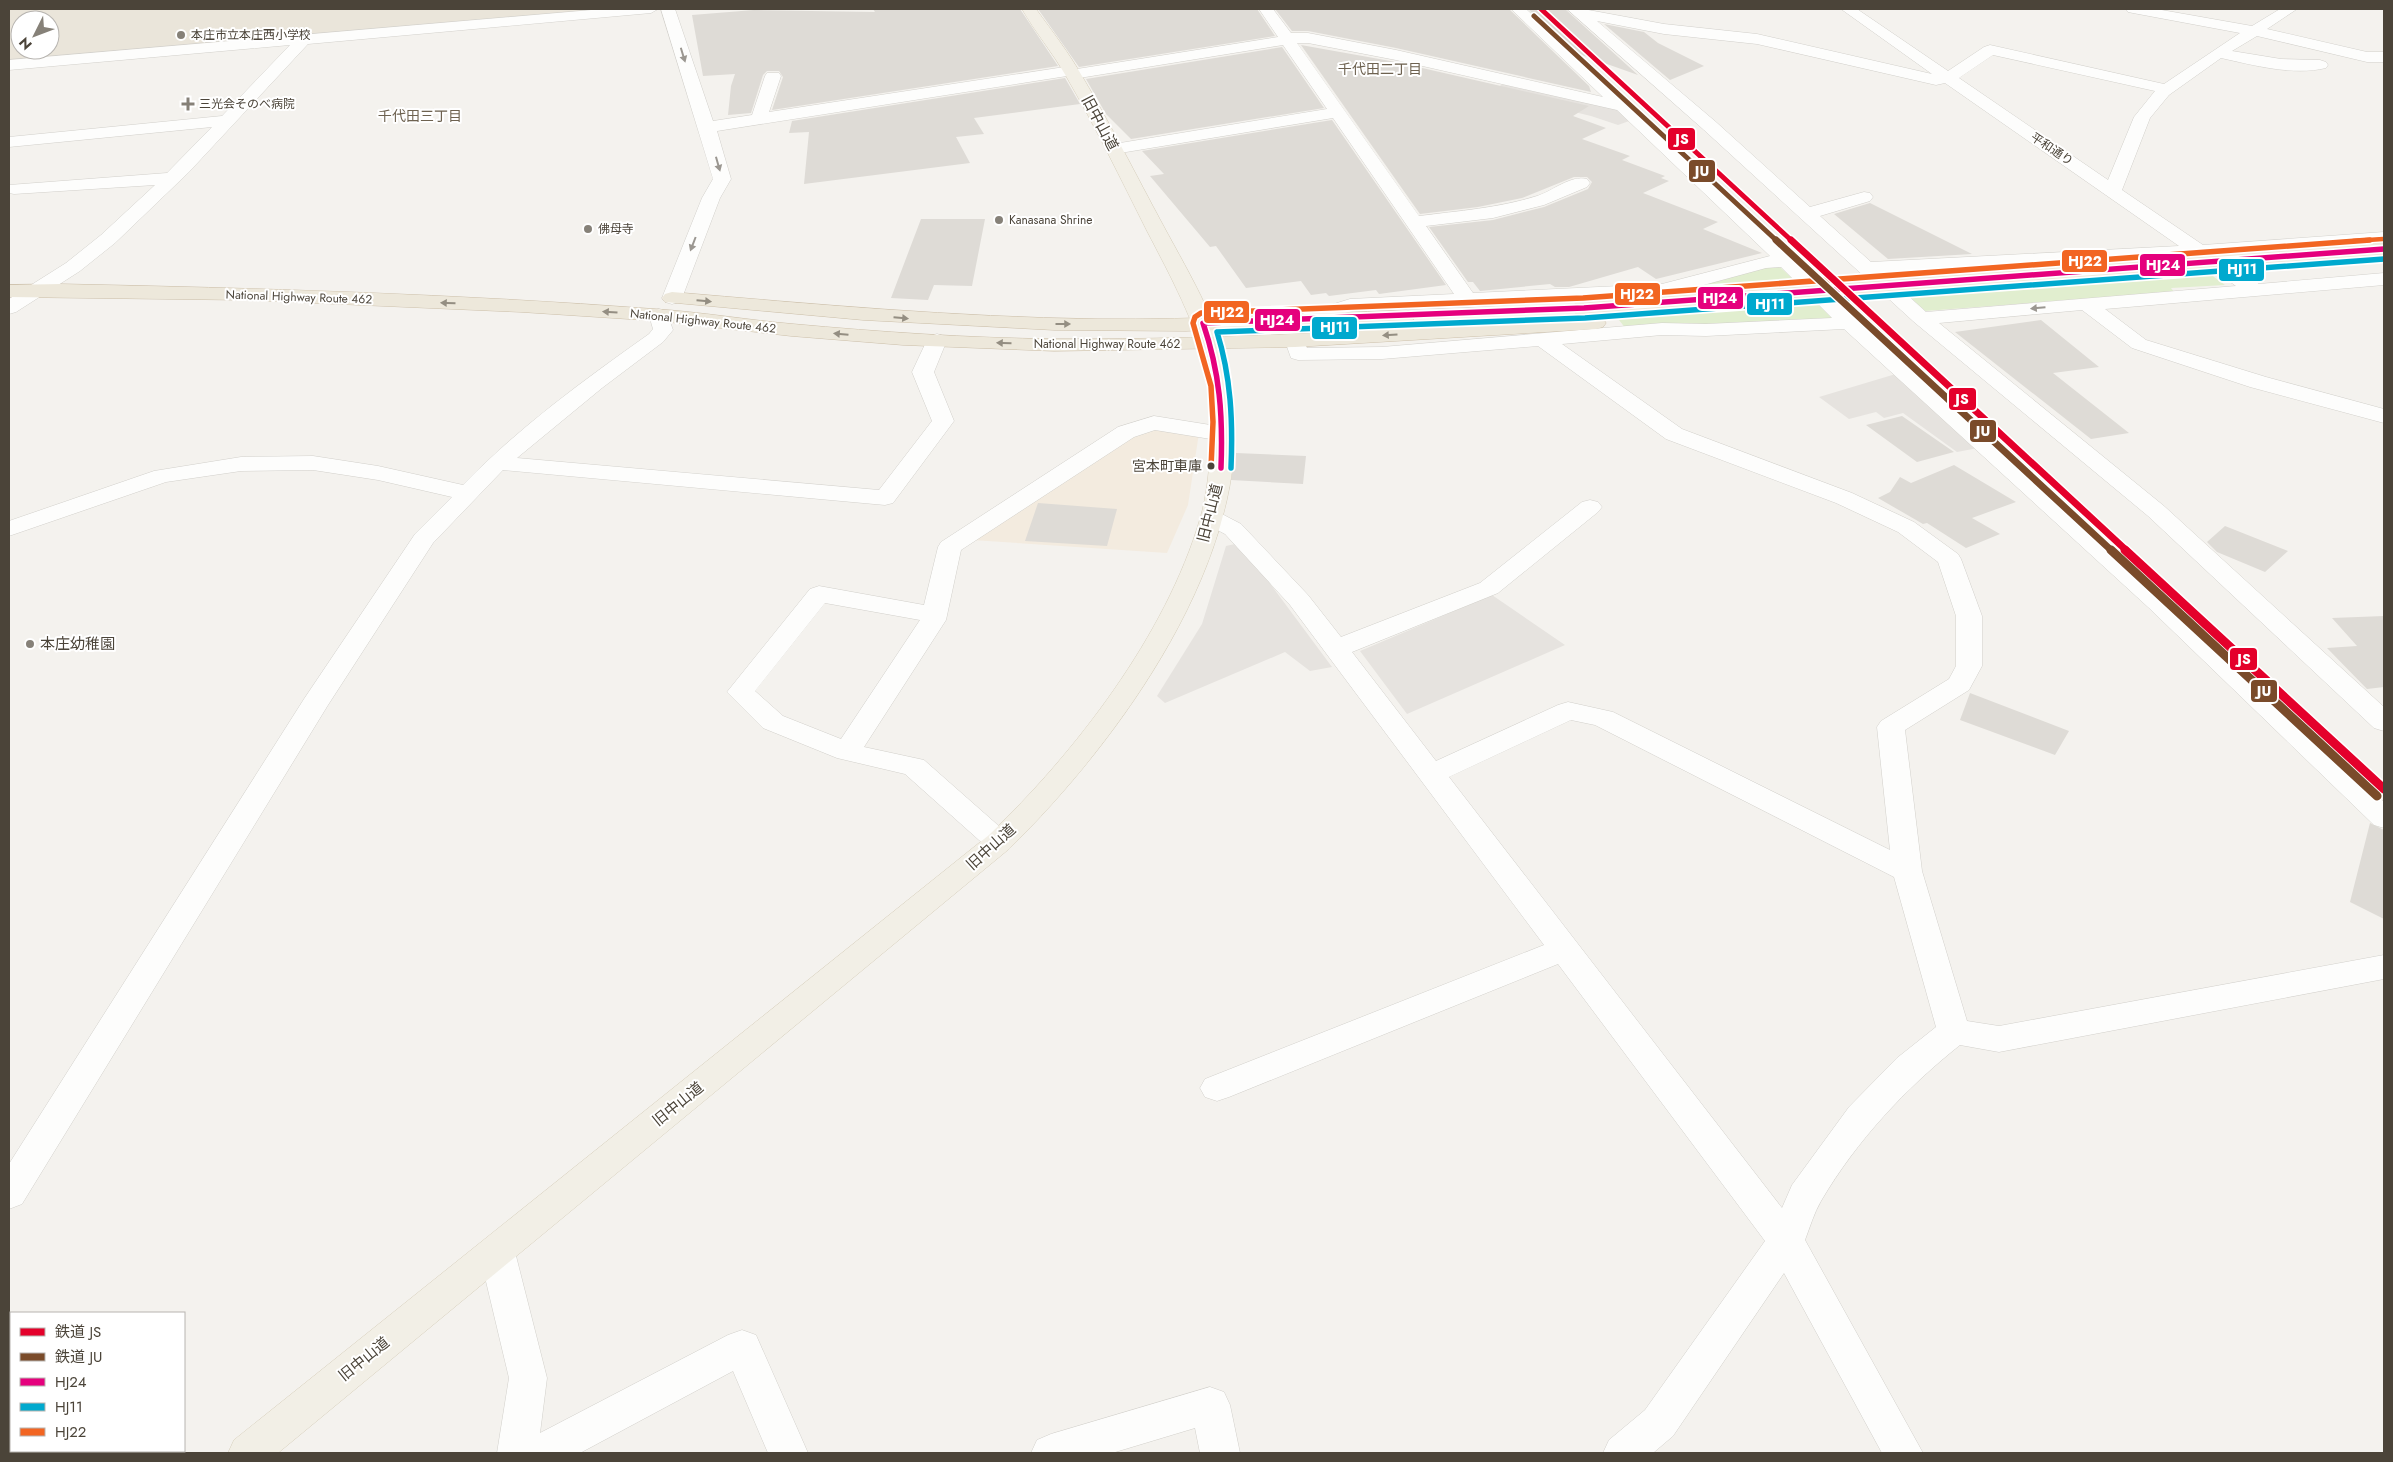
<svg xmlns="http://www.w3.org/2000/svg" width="2393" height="1462" font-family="Jost,'Noto Sans JP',sans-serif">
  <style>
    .commercial { fill: #f3ebdf }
    .education { fill: #eae5da; fill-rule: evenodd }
    .green { fill: #e1eecf }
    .parking { fill: #e6e3df }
    .building { fill: #dedbd6 }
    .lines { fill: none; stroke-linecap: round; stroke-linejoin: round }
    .minor-casing { stroke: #d2d0cb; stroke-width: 1 }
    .major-casing { stroke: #d6cebb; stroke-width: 1 }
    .highway-casing { stroke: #ccbfa9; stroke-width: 1 }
    .minor { fill: #fdfdfc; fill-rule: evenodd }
    .major { fill: #f2efe6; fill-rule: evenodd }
    .highway { fill: #ede8db; fill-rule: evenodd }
    .highway-bridge-casing { stroke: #ccbfa9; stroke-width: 22; stroke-linecap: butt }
    .highway-bridge { stroke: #ede8db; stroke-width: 21 }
    .bus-1-casing { stroke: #fff; stroke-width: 9 }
    .bus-2-casing { stroke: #fff; stroke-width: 9 }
    .bus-3-far1-casing { stroke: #fff; stroke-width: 7 }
    .bus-3-casing { stroke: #fff; stroke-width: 9 }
    .bus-1 { stroke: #e5007d; stroke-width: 5.5 }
    .bus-2 { stroke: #00a9ce; stroke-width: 5.5 }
    .bus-3-far1 { stroke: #f26522; stroke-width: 4.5 }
    .bus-3 { stroke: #f26522; stroke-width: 5.5 }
    .rail-1-far2-casing { stroke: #fff; stroke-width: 8 }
    .rail-1-far1-casing { stroke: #fff; stroke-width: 10 }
    .rail-1-casing { stroke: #fff; stroke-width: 12 }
    .rail-2-far2-casing { stroke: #fff; stroke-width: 8 }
    .rail-2-far1-casing { stroke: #fff; stroke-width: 10 }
    .rail-2-casing { stroke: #fff; stroke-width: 12 }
    .rail-1-far2 { stroke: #e4002b; stroke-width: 5 }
    .rail-1-far1 { stroke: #e4002b; stroke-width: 7 }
    .rail-1 { stroke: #e4002b; stroke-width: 9 }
    .rail-2-far2 { stroke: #7a4b2a; stroke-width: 5 }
    .rail-2-far1 { stroke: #7a4b2a; stroke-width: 7 }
    .rail-2 { stroke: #7a4b2a; stroke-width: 9 }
    .oneway { fill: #9b9791 }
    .oneway2 { fill: #948e82 }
    .poi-dot { fill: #868178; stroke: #fff; stroke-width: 2 }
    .bus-dot { fill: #4b4439; stroke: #fff; stroke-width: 2 }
    .labels { text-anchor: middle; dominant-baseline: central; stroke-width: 4; stroke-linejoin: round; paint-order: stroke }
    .far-poi-label { font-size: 12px; fill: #4b4439; stroke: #fff; text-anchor: start }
    .far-street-label { font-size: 12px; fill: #4b4439; stroke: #fff }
    .far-neighbourhood-label { font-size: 14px; fill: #6e6250; stroke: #fff }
    .bus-label { font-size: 14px; fill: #4b4439; stroke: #fff; text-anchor: end }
    .street-label { font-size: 15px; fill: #4b4439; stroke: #fff }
    .poi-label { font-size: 15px; fill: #4b4439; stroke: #fff; text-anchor: start }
    .line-badge { stroke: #fff; stroke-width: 2 }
    .badge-label { font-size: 14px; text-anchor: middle; font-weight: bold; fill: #fff }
  </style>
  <rect width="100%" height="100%" fill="#f4f2ee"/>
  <path class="commercial" d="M1155 430 1199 433 1188 505 1167 553 972 540 1073 465 1144 432Z"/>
  <path class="education" d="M9 9H606L9 62ZM20 20H50V50H20Z"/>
  <path class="green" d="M2184 255 2225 285 2171 288 2174 292 1925 311 1879 270Z
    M1762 266 1780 267 1836 318 1626 329 1602 298Z"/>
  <path class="parking" d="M1505 82 1617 107 1632 120 1618 125 1591 116 1492 92Z
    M1899 373 1978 448 1957 452 1903 413 1884 418 1876 412 1849 419 1819 397Z
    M1235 544 1248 554 1332 667 1310 671 1285 652 1165 703 1157 696 1202 624 1226 546Z
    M1492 595 1565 645 1407 714 1360 651Z"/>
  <path class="building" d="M873 9H1020L1058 66 772 110 783 77 779 71H767L763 75 751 113 728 115 731 86 735 74 703 76 692 15 754 10 875 12Z
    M1038 9H1257L1275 36 1079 67Z
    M1275 9H1509L1589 86 1591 92 1396 48 1308 31H1292Z
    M1528 9H1565L1638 75 1576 53Z
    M1604 24 1644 32 1658 43 1704 66 1670 80Z
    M1301 45 1396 62 1589 106 1573 116 1606 128 1582 139 1630 156 1622 160 1665 176 1661 178 1669 181 1643 193 1718 222 1703 229 1762 253 1656 279 1638 267 1569 287H1555L1550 284 1480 291 1473 282H1468L1429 227 1493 220 1544 207 1588 189 1592 182 1587 177H1574L1522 198 1478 207 1420 214Z
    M1282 47 1324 108 1131 139 1106 114 1086 79Z
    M1065 78 1080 104 974 118 984 134 956 137 970 163 804 184 809 132 789 133 792 121Z
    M1332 120 1446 285 1379 294 1376 290 1329 296 1326 293 1311 295 1301 281 1246 288 1216 246 1210 247 1150 176 1164 174 1142 151Z
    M1870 203 1972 254 1888 259 1834 214Z
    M921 219H985L972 286 934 285 928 300 891 298Z
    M2041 320 2099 367 2053 373 2129 433 2091 439 1955 332Z
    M1902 416 1954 452 1917 462 1866 425Z
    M1236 453 1306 456 1303 484 1231 480Z
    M1954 465 2016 502 1972 518 2000 534 1966 548 1927 523 1923 524 1878 498 1890 492 1900 477 1911 483Z
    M1038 503 1117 509 1107 546 1025 541Z
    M2225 526 2288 551 2265 572 2217 552 2207 542Z
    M2384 616V687L2367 689 2327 648 2357 646 2332 618Z
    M1970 693 2069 731 2055 755 1960 720Z
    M2370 823 2384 830V919L2350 902Z"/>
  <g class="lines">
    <g class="minor-casing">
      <path id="minor" d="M603 9H658L651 13 308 44 189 172 115 243 80 271 16 312 9 314V299L66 263 101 235 155 185 14 194 9 193V185L167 173 212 127 9 147V137L222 116 290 45 9 70V60Z
        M661 9H675L713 121 752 115 765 76 767 73H779L781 76 769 112 1071 66 1077 69 1278 37 1259 9H1273L1291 33H1308L1396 50 1603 97 1511 9H1526L1764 228 1856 319 2167 598 2384 802V828L2374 825 2149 608 1844 329 1706 336 1662 335 1562 344 1682 429 1852 493 1914 522 1958 554 1961 559 1982 616V666L1969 690 1905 730 1922 871 1967 1021 1999 1026 2384 955V979L1999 1052 1960 1045C1905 1089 1857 1140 1821 1201 1814 1213 1810 1227 1805 1240L1923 1453H1882L1784 1273 1673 1436 1653 1453H1603L1609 1440 1645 1410 1765 1241 1558 964 1229 1097 1217 1101 1205 1097 1200 1088 1205 1079 1544 945 1290 605 1225 534 1204 523 1200 518 1204 513 1212 511 1220 513 1241 524 1308 595 1341 637 1480 583 1582 502 1590 500 1598 502 1602 507 1598 512 1498 593 1352 652 1436 761 1558 705 1568 702 1613 712 1890 850 1877 727 1881 721 1949 679 1956 666V616L1938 562 1898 532 1836 503 1666 439 1538 346 1382 359 1298 360 1291 358 1285 341 1288 337 1295 335 1302 337 1307 348 1382 347 1662 323 1706 324 1832 318 1781 267 1766 268 1663 296 1469 307 1352 311 1302 326 1295 324 1292 320 1295 316 1350 299 1454 294 1333 118 1114 154 1108 153 1105 149 1108 145 1114 144 1327 109 1283 45 1073 79 1067 76 717 131 731 179 720 198 682 298 679 302 672 304 665 302 662 298 702 198 713 179ZM1297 43H1308L1396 60 1617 110 1770 256 1662 284 1473 293 1426 226 1493 218 1544 205 1587 187 1590 183 1587 179C1570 175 1553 191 1537 196 1499 208 1458 211 1419 216ZM1571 720 1595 725 1894 877 1936 1027 1897 1058 1849 1107 1792 1185 1782 1208 1449 777Z
        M1567 9H1583L1664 24 1757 34 1932 74 1841 9H1857L1948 71 1984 47 1990 45 2164 84 2240 33 2133 13 2128 12 2126 9H2156L2252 26 2280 9H2297L2267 29 2367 52H2384V62H2367L2257 36 2232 51 2281 59 2320 60 2326 62 2328 65 2326 68C2293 76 2253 65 2221 58L2169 95 2150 118 2122 190 2203 245 2384 232V244L2218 256 2259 284 2384 273V285L2105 309 2146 340 2266 377 2384 409V423L2250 387 2132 348 2082 310 1939 323 2164 506 2384 707V731L2374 728 2148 516 1914 322 1704 130ZM1597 21 1664 34 1757 44 1936 85 1945 83 2179 246 1871 262 1820 216 1870 201 1873 197 1870 193 1864 192 1810 207 1716 122ZM1993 55 2155 91 2134 117 2108 180 1959 78ZM2195 257 2236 286 1926 312 1883 273Z
        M659 309 666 311 673 330 663 342 602 388 517 458 879 490 932 421 912 372 927 340 930 336 937 334 944 336 947 340 934 372 954 421 893 503 885 505 503 470 433 543 328 705 22 1204 9 1209V1164L304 699 415 534 452 497 378 480 313 470 241 471 166 482 9 536V521L154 471 241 457 313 456 378 466 463 485C518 428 584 380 649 334L653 329 649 315 652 311Z
        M1154 416 1223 427 1231 429 1234 434 1231 439 1223 441 1155 430 1134 437 961 550 946 620 864 747 924 760 1009 835 1014 842 1009 849 999 852 989 849 905 774 837 758 763 728 727 692 810 589 819 586 924 605 938 547 941 542 1118 427ZM825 603 920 620 841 739 783 716 755 691Z
        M497 1236 510 1241 515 1252 547 1378 540 1433 728 1335 742 1330 756 1335 808 1453H768L733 1371 580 1453H497L509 1378 479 1252 484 1241Z
        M1210 1387 1224 1392 1230 1405 1240 1453H1200L1195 1428 1112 1453H1031L1037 1440 1051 1434Z"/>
    </g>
    <g class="major-casing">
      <path id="major" d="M1022 9H1036C1052 31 1069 53 1082 76 1111 125 1136 175 1163 225 1191 277 1225 332 1233 393 1254 556 1120 740 1009 849L278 1453H228L234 1440 989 835C1075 753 1166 635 1200 519 1207 496 1209 469 1211 445 1213 421 1214 397 1208 374 1196 323 1171 277 1147 231 1121 179 1095 126 1066 76 1053 53 1035 32 1022 9Z"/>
    </g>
    <g class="highway-casing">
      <path id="highway" d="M60 284C258 288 457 294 655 309 701 312 747 320 793 324 880 332 968 338 1055 339 1236 340 1416 328 1596 317L1603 319 1606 323 1603 327 1596 329 1295 347 1054 351 903 345 791 336 659 321 521 312 245 300 9 297V285Z
        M672 292C813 304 955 317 1097 319 1200 320 1303 314 1406 310L1413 312 1416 316 1413 320 1406 322 1186 331 1054 330 863 320 665 302 662 298 665 294Z"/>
    </g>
    <use href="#minor" class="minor"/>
    <use href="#major" class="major"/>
    <use href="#highway" class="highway"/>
    <g class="highway-bridge-casing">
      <path id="highway-bridge" d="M1584 308 2384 249"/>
    </g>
    <use href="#highway-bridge" class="highway-bridge"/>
    <g class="bus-1-casing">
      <path id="bus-1" d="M1221 468C1223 415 1220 373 1203 323L1584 308 2384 249"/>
    </g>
    <g class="bus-2-casing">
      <path id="bus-2" d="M1231 468C1233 421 1231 377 1217 332L1585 318 2384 259"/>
    </g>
    <g class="bus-3-far1-casing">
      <path id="bus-3-far1" d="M2353 241 2383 239"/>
    </g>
    <g class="bus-3-casing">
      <path id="bus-3" d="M1211 468 1213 422 1211 386 1193 323 1195 317 1201 313 1583 298 2370 240"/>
    </g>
    <use href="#bus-1" class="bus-1"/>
    <use href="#bus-2" class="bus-2"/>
    <use href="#bus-3-far1" class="bus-3-far1"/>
    <use href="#bus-3" class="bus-3"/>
    <g class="rail-1-far2-casing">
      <path id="rail-1-far2" d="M1541 9 1792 241"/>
    </g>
    <g class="rail-1-far1-casing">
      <path id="rail-1-far1" d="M1791 240 2127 551"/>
    </g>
    <g class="rail-1-casing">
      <path id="rail-1" d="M2125 550 2384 789"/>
    </g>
    <g class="rail-2-far2-casing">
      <path id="rail-2-far2" d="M1534 16 1777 241"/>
    </g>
    <g class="rail-2-far1-casing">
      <path id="rail-2-far1" d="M1776 240 2112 551"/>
    </g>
    <g class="rail-2-casing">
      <path id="rail-2" d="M2111 550 2377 796"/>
    </g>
    <use href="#rail-1-far2" class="rail-1-far2"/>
    <use href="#rail-1-far1" class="rail-1-far1"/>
    <use href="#rail-1" class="rail-1"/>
    <use href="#rail-2-far2" class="rail-2-far2"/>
    <use href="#rail-2-far1" class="rail-2-far1"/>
    <use href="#rail-2" class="rail-2"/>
  </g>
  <defs><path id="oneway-solid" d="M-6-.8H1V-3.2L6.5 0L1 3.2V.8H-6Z" transform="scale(1.25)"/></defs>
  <g class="oneway">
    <use href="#oneway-solid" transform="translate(683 55) rotate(73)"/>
    <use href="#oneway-solid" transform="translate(718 164) rotate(74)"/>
    <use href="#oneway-solid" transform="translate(693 244) rotate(111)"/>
    <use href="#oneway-solid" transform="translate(2038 308) rotate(175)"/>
  </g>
  <g class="oneway2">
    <use href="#oneway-solid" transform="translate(704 301) rotate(5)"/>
    <use href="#oneway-solid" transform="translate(448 303) rotate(-178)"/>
    <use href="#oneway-solid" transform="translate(610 312) rotate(-176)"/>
    <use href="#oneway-solid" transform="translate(901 318) rotate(5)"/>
    <use href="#oneway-solid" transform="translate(1063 324)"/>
    <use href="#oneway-solid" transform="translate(841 334) rotate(-175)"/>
    <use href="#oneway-solid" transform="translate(1390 335) rotate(176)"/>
    <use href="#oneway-solid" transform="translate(1004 343) rotate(-178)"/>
  </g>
  <g class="poi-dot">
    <circle cx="181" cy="35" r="5"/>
    <path d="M185.5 96.5h5v5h5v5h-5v5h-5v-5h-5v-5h5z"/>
    <circle cx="999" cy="220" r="5"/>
    <circle cx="588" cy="229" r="5"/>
    <circle cx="30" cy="644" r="5"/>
  </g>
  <circle class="bus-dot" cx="1211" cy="466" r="4.5"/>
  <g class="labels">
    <g class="far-poi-label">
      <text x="191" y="35">本庄市立本庄西小学校</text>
      <text x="199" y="104">三光会そのべ病院</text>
      <text x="1009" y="220">Kanasana Shrine</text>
      <text x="598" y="229">佛母寺</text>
    </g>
    <g class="far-street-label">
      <text transform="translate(2052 149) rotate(34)">平和通り</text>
      <text transform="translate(299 297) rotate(2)">National Highway Route 462</text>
      <text transform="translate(703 321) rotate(6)">National Highway Route 462</text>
      <text x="1107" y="344">National Highway Route 462</text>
    </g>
    <g class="far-neighbourhood-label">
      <text x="1380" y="69">千代田二丁目</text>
      <text x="420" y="116">千代田三丁目</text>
    </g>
    <g class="bus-label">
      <text x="1202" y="466">宮本町車庫</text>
    </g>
    <g class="street-label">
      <text transform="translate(1100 123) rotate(62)">旧中山道</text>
      <text transform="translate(1210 513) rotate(-76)">旧中山道</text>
      <text transform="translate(991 847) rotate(-42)">旧中山道</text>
      <text transform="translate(678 1104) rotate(-39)">旧中山道</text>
      <text transform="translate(364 1359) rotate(-39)">旧中山道</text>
    </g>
    <g class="poi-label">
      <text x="40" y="644">本庄幼稚園</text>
    </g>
  </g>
  <g class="line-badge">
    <rect x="1667" y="127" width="29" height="24" rx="5" fill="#e4002b"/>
    <rect x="1688" y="159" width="28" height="24" rx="5" fill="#7a4b2a"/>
    <rect x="2061" y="249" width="47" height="24" rx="5" fill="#f26522"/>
    <rect x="2139" y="253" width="47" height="24" rx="5" fill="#e5007d"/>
    <rect x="2218" y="258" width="47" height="24" rx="5" fill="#00a9ce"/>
    <rect x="1614" y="282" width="47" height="24" rx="5" fill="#f26522"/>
    <rect x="1697" y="286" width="47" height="24" rx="5" fill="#e5007d"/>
    <rect x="1746" y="292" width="47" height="24" rx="5" fill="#00a9ce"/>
    <rect x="1203" y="300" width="47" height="24" rx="5" fill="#f26522"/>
    <rect x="1254" y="308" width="47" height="24" rx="5" fill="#e5007d"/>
    <rect x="1311" y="316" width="47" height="24" rx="5" fill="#00a9ce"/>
    <rect x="1948" y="387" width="29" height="24" rx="5" fill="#e4002b"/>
    <rect x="1969" y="419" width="28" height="24" rx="5" fill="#7a4b2a"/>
    <rect x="2229" y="647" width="29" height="24" rx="5" fill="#e4002b"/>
    <rect x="2250" y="679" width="28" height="24" rx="5" fill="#7a4b2a"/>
  </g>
  <g class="badge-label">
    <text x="1682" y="144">JS</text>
    <text x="1702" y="176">JU</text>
    <text x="2085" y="266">HJ22</text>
    <text x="2163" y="270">HJ24</text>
    <text x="2242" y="274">HJ11</text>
    <text x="1637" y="299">HJ22</text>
    <text x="1720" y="303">HJ24</text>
    <text x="1770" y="309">HJ11</text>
    <text x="1227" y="317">HJ22</text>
    <text x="1277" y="325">HJ24</text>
    <text x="1335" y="332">HJ11</text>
    <text x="1962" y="404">JS</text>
    <text x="1983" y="436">JU</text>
    <text x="2244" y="664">JS</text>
    <text x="2264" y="696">JU</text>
  </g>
  <rect width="2393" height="1462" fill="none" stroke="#4b4439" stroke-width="20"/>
  <rect x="10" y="1312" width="175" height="140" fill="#ffffff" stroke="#b7b4b0"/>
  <rect x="20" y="1328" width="25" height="8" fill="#e4002b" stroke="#b7b4b0"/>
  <text x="55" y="1337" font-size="15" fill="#4b4439">鉄道 JS</text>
  <rect x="20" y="1353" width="25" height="8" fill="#7a4b2a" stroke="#b7b4b0"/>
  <text x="55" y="1362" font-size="15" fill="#4b4439">鉄道 JU</text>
  <rect x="20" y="1378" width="25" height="8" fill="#e5007d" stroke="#b7b4b0"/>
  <text x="55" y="1387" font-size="15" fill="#4b4439">HJ24</text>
  <rect x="20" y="1403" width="25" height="8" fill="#00a9ce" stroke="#b7b4b0"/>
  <text x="55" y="1412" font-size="15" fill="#4b4439">HJ11</text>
  <rect x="20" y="1428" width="25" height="8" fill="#f26522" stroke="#b7b4b0"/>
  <text x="55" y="1437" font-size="15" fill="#4b4439">HJ22</text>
  <g transform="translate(35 35) rotate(228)"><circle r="24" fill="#ffffff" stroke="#b7b4b0"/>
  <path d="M0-4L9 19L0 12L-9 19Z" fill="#868178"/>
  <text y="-8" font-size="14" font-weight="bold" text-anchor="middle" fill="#4b4439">N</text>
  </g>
</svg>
